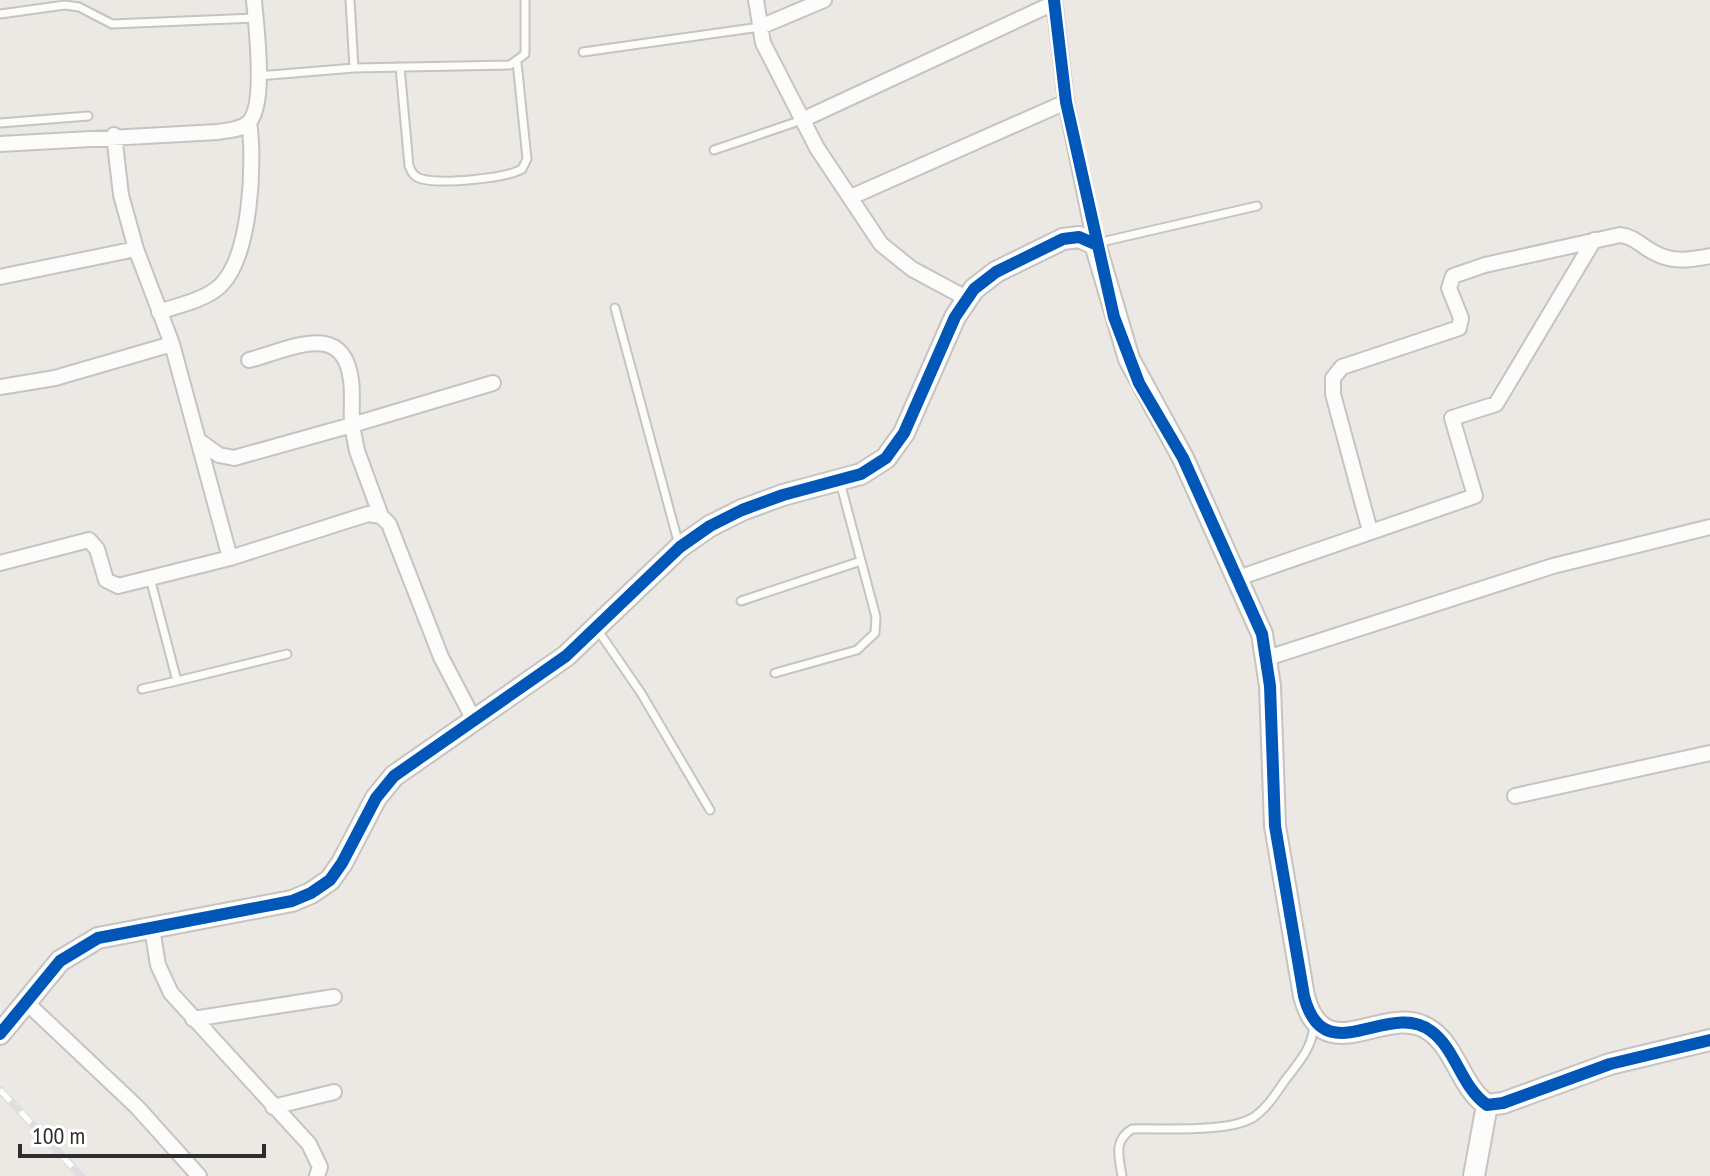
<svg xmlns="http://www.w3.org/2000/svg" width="1710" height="1176" font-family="'PT Sans Narrow',sans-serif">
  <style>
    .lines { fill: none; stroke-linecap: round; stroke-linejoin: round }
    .lane-casing { stroke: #c5c4c5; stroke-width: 11 }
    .street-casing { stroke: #c5c4c5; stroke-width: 18 }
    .secondary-casing { stroke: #c5c4c5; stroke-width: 24 }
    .lane { stroke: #fcfcfb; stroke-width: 7 }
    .street { stroke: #fcfcfb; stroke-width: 14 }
    .secondary { stroke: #fcfcfb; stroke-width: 20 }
    .rail-casing { stroke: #dfdfe1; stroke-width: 8 }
    .rail { stroke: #fff; stroke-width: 5; stroke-dasharray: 15; stroke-linecap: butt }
    .cycleway-casing { stroke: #fff; stroke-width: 17 }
    .cycleway { stroke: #0057b8; stroke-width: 12 }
  </style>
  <rect width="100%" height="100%" fill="#ece8e4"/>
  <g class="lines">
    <g class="lane-casing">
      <path id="lane" d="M350 0 354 68
        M0 14 65 5 79 7 112 24 255 18
        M583 52 760 27
        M400 67 409 166C412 173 414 177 422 179 441 184 505 179 522 169L527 159 517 62
        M258 76 354 68 510 65 525 54V0
        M0 123 88 116
        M714 150 802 120
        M1097 243 1257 206
        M615 308 679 545
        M150 578 177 681 287 654
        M741 601 861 561
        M597 629 641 693 710 810
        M775 673 857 650 875 633 876 617 840 482
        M142 689 177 681
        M1122 1176C1119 1156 1113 1141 1132 1129 1163 1128 1229 1133 1254 1117 1268 1107 1277 1092 1286 1079 1300 1061 1312 1048 1314 1025"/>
    </g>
    <g class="street-casing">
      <path id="street" d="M756 0 763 43 817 148 881 244 912 269 966 298
        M1054 0 1066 102 1095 244
        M760 27 824 0
        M802 120 1054 3
        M114 135 121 195 136 249 172 344 230 558 368 514 381 516 389 524 441 657 475 722
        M0 144 218 132C229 130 240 130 248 123 267 107 256 25 254 0
        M851 197 1066 102
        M0 277 136 249
        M159 312C179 305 206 300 221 285 251 255 255 162 249 122
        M249 360C289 350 343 319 351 380 353 395 351 410 352 425L493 383
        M0 387 55 378 172 344
        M198 440 219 455 234 458 352 425 357 451 381 516
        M1370 531 1333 394V378L1342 367 1459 328 1461 318 1449 288 1453 276 1485 265 1620 235C1635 237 1640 245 1653 252 1672 263 1690 260 1710 256
        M0 563 89 540 97 549 106 580 118 586 230 558
        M1238 578 1475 496 1452 418 1496 404 1594 240
        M1267 658 1553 566 1710 527
        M1515 796 1710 753
        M152 928 158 965 171 993 309 1144 320 1167 317 1176
        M27 1003 137 1107 199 1176
        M193 1019 334 997
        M273 1107 334 1092"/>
    </g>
    <g class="secondary-casing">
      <path id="secondary" d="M0 1034 60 961 98 938 292 901 311 893 330 880 342 863 376 798 394 776 566 656 680 547 710 526 742 510 783 495 861 474 886 458 904 433 955 317 974 289 996 272 1063 239 1079 237 1095 244 1129 359 1183 458 1262 634 1270 686 1275 826 1304 996C1324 1074 1388 999 1431 1031 1456 1049 1461 1087 1487 1105L1503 1103 1610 1064 1710 1040
        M1474 1176 1487 1105"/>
    </g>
    <use href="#lane" class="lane"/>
    <use href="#street" class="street"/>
    <use href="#secondary" class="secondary"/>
    <g class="rail-casing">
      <path id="rail" d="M0 1090 81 1176"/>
    </g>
    <use href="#rail" class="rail"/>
    <g class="cycleway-casing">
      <path id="cycleway" d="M1054 0 1066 102 1114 317 1139 383 1183 458 1262 634 1270 686 1275 826 1304 996C1324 1074 1388 999 1431 1031 1456 1049 1461 1087 1487 1105L1503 1103 1610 1064 1710 1040
        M0 1034 60 961 98 938 292 901 311 893 330 880 342 863 376 798 394 776 566 656 680 547 710 526 742 510 783 495 861 474 886 458 904 433 955 317 974 289 996 272 1063 239 1079 237 1095 244"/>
    </g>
    <use href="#cycleway" class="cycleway"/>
  </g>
  <path d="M20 1144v12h244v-12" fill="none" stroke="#2e2e2e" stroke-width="4"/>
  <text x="32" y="1144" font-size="24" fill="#2e2e2e" stroke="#ffffff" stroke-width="6" paint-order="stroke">100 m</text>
</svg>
